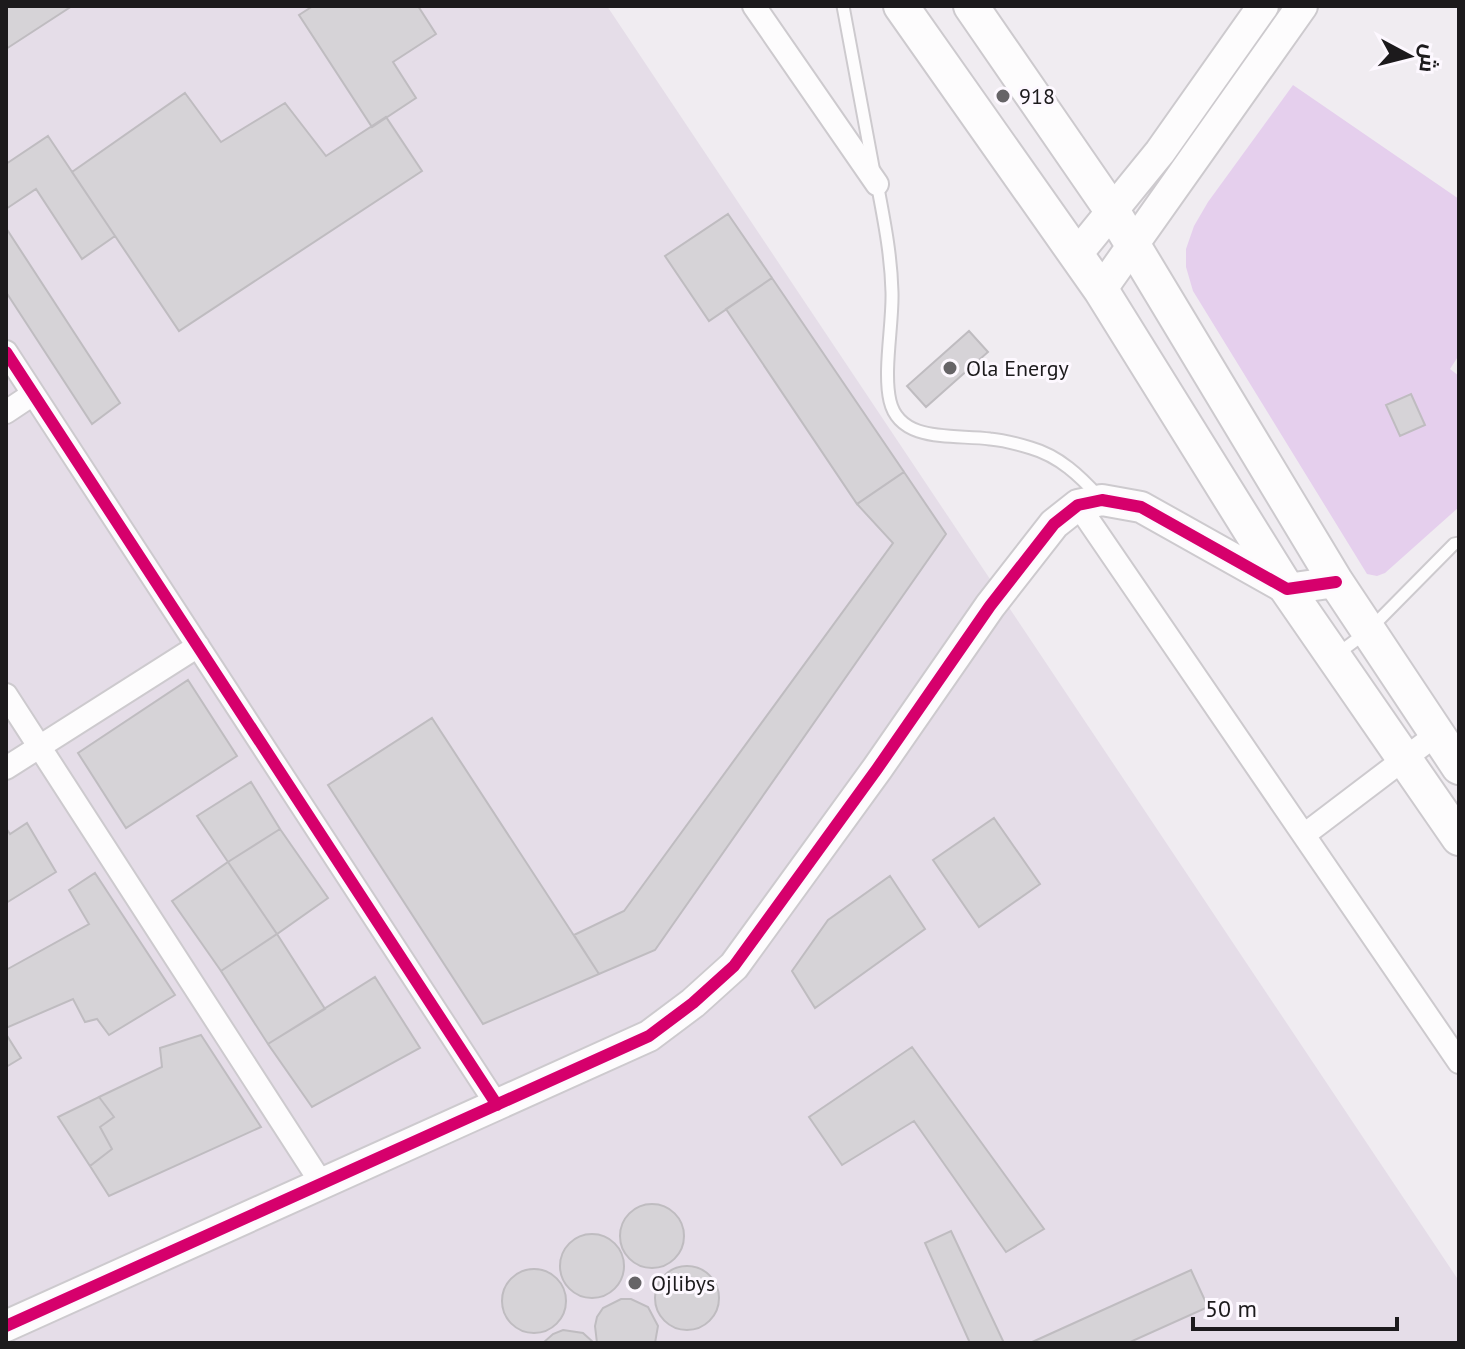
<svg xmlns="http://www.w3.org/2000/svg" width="1465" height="1349" font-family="'PT Sans',Cairo,sans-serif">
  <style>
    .built { fill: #e5dde8 }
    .green { fill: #e5cfed }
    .building { fill: #d6d3d7; stroke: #bfbcc0; stroke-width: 2 }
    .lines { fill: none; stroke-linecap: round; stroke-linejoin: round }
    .lane-casing { stroke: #cdcace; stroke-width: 15 }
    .street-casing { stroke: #cdcace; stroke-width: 26 }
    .secondary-casing { stroke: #cdcace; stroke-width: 34 }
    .primary-casing { stroke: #cdcace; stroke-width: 38 }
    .lane { stroke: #fdfcfd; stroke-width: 11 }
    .street { stroke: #fdfcfd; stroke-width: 22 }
    .secondary { stroke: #fdfcfd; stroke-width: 30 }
    .primary { stroke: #fdfcfd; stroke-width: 34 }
    .cycleway-casing { stroke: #fdf8ff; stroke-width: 17 }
    .cycleway { stroke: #d6006c; stroke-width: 12 }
    .poi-dot { fill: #666467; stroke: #fdf8ff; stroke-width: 3 }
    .labels { text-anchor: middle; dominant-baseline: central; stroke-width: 6; stroke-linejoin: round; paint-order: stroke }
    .poi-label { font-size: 22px; fill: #1c1a1c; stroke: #fdf8ff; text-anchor: start }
  </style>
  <rect width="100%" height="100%" fill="#f0ecf1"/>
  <path class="built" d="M6 6H607L1459 1281V1343H6Z"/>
  <path class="green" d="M1293 85 1459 199V355L1450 369 1459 376V507L1385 573 1377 576 1367 574 1193 291 1186 267V249L1194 226 1208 202Z"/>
  <path class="building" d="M6 6H72L6 49Z
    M313 6H418L436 34 393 62 416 98 372 127 299 15Z
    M185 93 221 142 285 103 326 156 386 117 422 171 179 331 72 172Z
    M48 136 115 236 82 259 36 189 6 209V164Z
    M728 214 772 278 709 321 665 256Z
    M6 228 120 403 92 424 6 292Z
    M772 278 904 472 857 504 726 309Z
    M969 331 988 352 926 407 907 386Z
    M1411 394 1425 425 1400 436 1386 405Z
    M904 472 946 534 655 950 599 974 574 935 624 911 893 543 857 504Z
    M188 680 237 756 126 828 78 753Z
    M432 718 599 974 483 1024 328 785Z
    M251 782 280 829 228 862 197 816Z
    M994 818 1040 884 979 927 933 860Z
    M27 823 56 872 6 903V828L10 834Z
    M280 829 328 898 277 934 228 862Z
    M228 862 277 934 221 971 172 901Z
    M95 873 175 995 109 1035 97 1019 85 1022 73 999 6 1028V970L89 924 69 890Z
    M890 876 925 929 815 1008 792 971 828 920Z
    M277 934 325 1009 268 1044 221 971Z
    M375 977 420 1048 312 1107 268 1044Z
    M6 1034 21 1058 6 1067Z
    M201 1035 261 1127 109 1196 90 1166 112 1149 100 1127 114 1117 99 1097 162 1067 160 1048Z
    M912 1047 1044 1229 1006 1252 914 1121 842 1165 809 1117Z
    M99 1097 114 1117 100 1127 112 1149 90 1166 58 1117Z
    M620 1236a32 32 0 1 1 64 0a32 32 0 1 1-64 0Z
    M951 1231 1004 1343H970L925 1243Z
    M560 1266a32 32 0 1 1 64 0a32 32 0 1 1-64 0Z
    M655 1298a32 32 0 1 1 64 0a32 32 0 1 1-64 0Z
    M502 1301a32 32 0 1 1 64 0a32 32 0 1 1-64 0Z
    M1191 1270 1208 1307 1128 1343H1030Z
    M621 1299H631L648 1307 658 1326 655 1343H597L595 1326 597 1317 603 1308Z
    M563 1330 583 1333 594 1343H543L553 1334Z"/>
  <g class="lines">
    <g class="lane-casing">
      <path id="lane" d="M843 6 873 167
        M877 183C884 220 891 254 892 292 893 324 883 371 890 401 900 444 956 434 990 439 1003 440 1018 444 1031 448 1059 456 1080 476 1099 497
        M1336 655 1368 631 1454 544 1459 543"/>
    </g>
    <g class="street-casing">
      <path id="street" d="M754 6 877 184
        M6 352 497 1105
        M6 412 33 394
        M1078 505 1459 1062
        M6 695 322 1184
        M6 768 198 646
        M1304 835 1437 734"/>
    </g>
    <g class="secondary-casing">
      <path id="secondary" d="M1077 254 1160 152 1263 6
        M1101 290 1302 6
        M6 1326 649 1036 693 1003 734 966 877 769 990 606 1054 524 1078 505 1102 500 1141 507 1287 589 1336 582"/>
    </g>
    <g class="primary-casing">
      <path id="primary" d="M901 6 1101 290 1287 589 1459 838
        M971 6 1113 212 1336 582 1459 767"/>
    </g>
    <use href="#lane" class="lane"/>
    <use href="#street" class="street"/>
    <use href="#secondary" class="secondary"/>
    <use href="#primary" class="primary"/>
    <g class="cycleway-casing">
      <path id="cycleway" d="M6 352 497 1105
        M6 1326 649 1036 693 1003 734 966 877 769 990 606 1054 524 1078 505 1102 500 1141 507 1287 589 1336 582"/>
    </g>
    <use href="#cycleway" class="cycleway"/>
  </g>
  <g class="poi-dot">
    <circle cx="1003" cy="96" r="8"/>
    <circle cx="950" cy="368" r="8"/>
    <circle cx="635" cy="1283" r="8"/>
  </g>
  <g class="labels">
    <g class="poi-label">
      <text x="1019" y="96">918</text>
      <text x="966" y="368">Ola Energy</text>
      <text x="651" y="1283">Ojlibys</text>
    </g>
  </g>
  <rect width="1465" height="1349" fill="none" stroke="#1c1a1c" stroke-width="16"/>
  <g transform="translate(1409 56) rotate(97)" stroke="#fdf8ff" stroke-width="6" paint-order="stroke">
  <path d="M0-6L14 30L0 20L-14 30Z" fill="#1c1a1c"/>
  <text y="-12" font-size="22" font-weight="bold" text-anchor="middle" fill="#1c1a1c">ش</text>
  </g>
  <path d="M1193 1317v12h204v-12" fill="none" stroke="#1c1a1c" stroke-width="4"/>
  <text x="1205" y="1317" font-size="24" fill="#1c1a1c" stroke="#fdf8ff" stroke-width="6" paint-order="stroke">50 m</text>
</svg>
